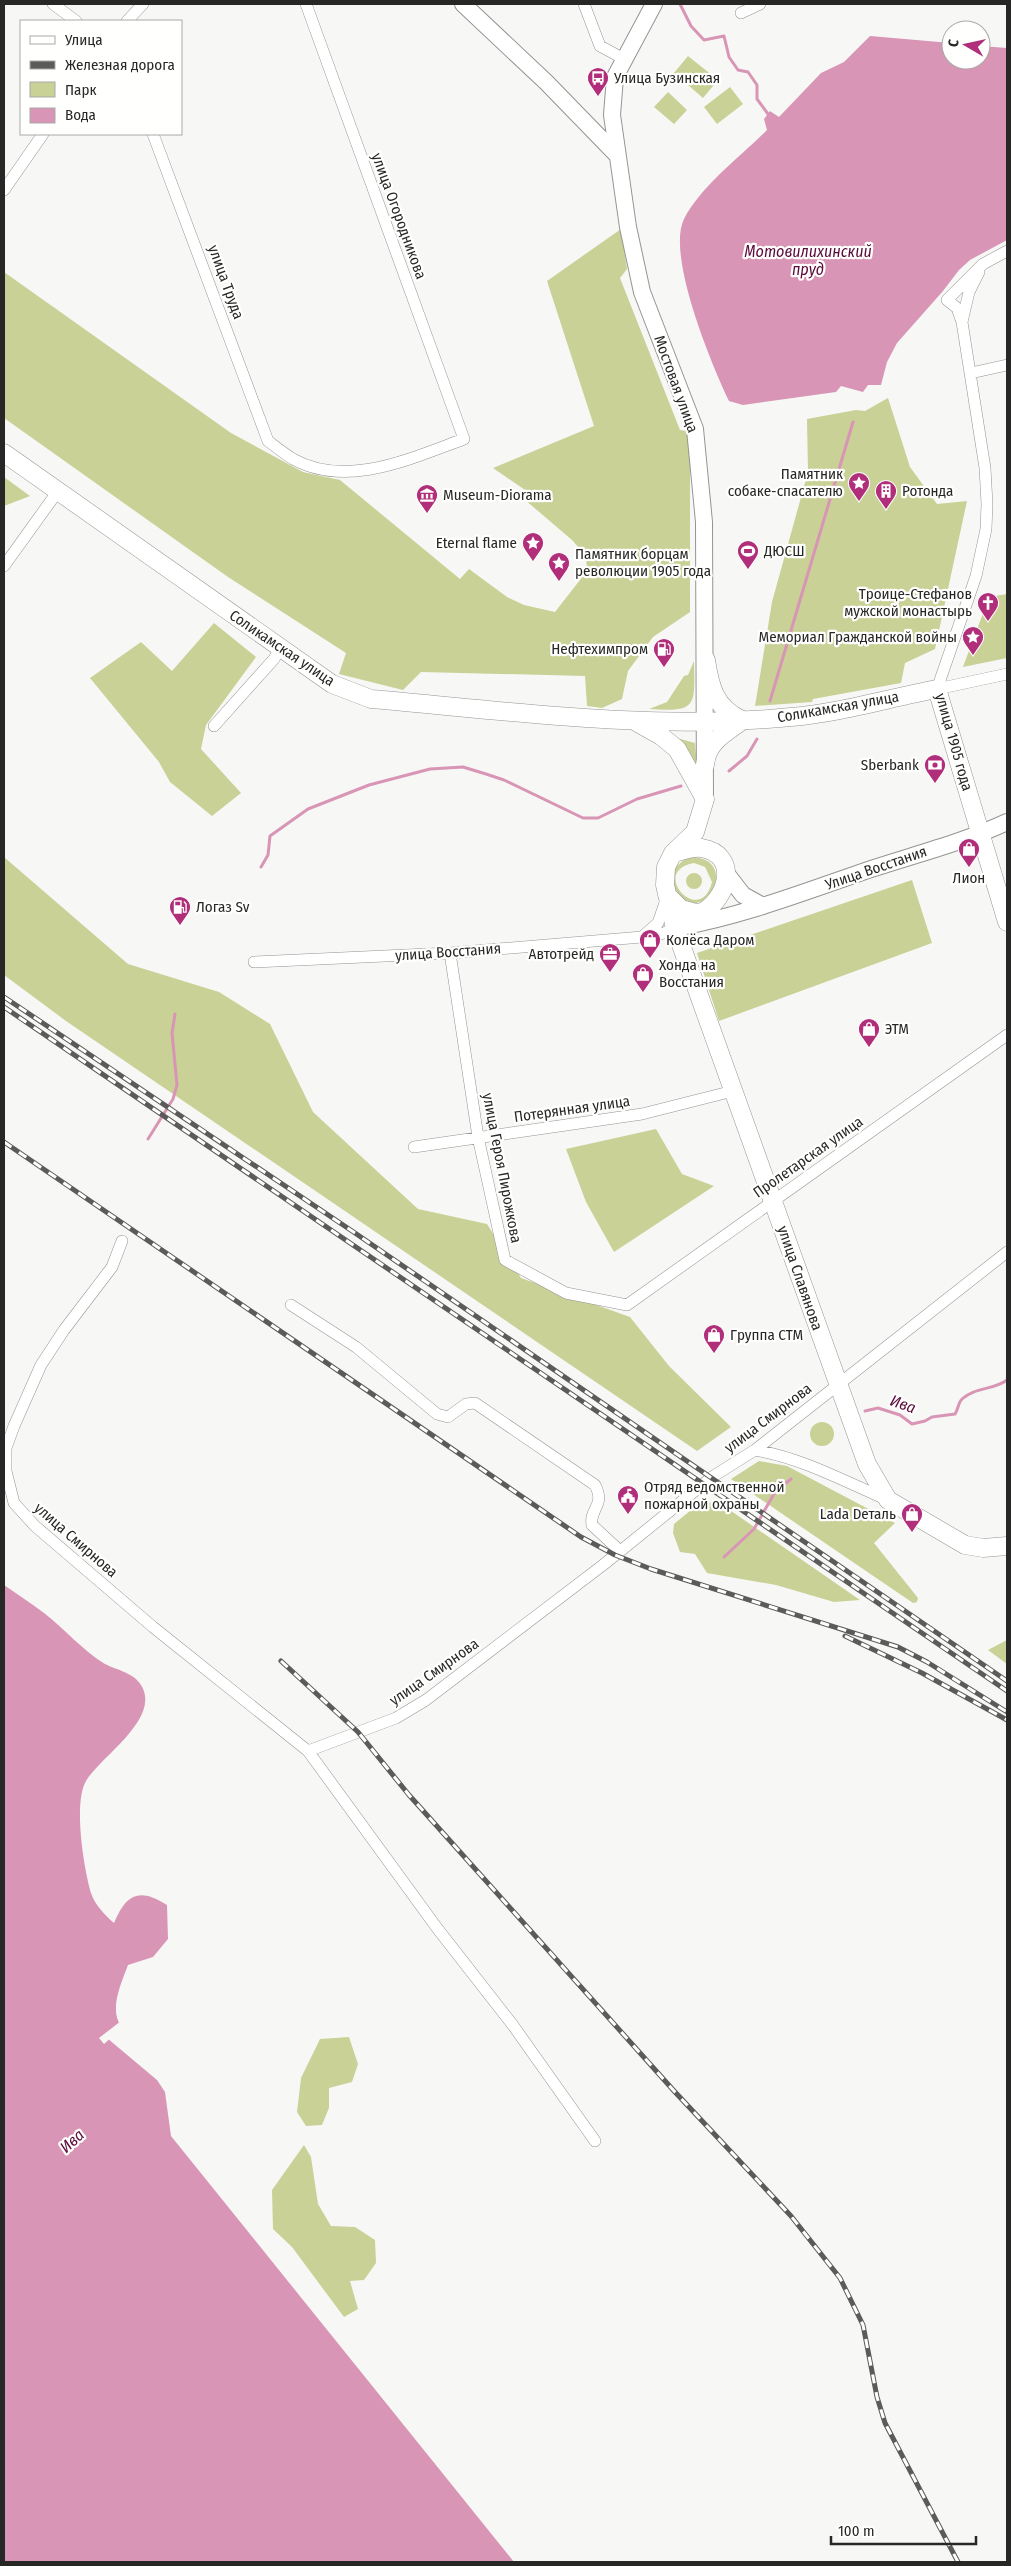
<svg xmlns="http://www.w3.org/2000/svg" width="1011" height="2566" font-family="'Fira Sans Condensed',sans-serif">
  <style>
    .green { fill: #c9d196; fill-rule: evenodd }
    .water { fill: #d995b5 }
    .pier { fill: #f7f8f5 }
    .lines { fill: none; stroke-linecap: round; stroke-linejoin: round }
    .stream { stroke: #d995b5; stroke-width: 3 }
    .street-casing { stroke: #949592; stroke-width: 12 }
    .secondary-casing { stroke: #949592; stroke-width: 18 }
    .primary-casing { stroke: #949592; stroke-width: 19 }
    .street { stroke: #fff; stroke-width: 11 }
    .secondary { stroke: #fff; stroke-width: 16 }
    .primary { stroke: #fff; stroke-width: 18 }
    .rail-casing { stroke: #5b5b59; stroke-width: 5 }
    .rail { stroke: #fffffe; stroke-width: 3; stroke-dasharray: 9; stroke-linecap: butt }
    .labels { text-anchor: middle; dominant-baseline: central; stroke-width: 4.5; stroke-linejoin: round; paint-order: stroke }
    .poi-label { font-size: 15px; fill: #272726; stroke: #fffffe; text-anchor: start }
    .street-label { font-size: 15px; fill: #272726; stroke: #fffffe }
    .water-label { font-size: 16px; font-style: italic; fill: #5b0b3b; stroke: #fffffe }
  </style>
  <rect width="100%" height="100%" fill="#f7f8f5"/>
  <path class="green" d="M688 56 718 80 703 98 674 73Z
    M730 87 743 104 717 124 704 107Z
    M668 92 687 110 674 124 654 107Z
    M621 229 627 269 620 278 680 430 687 431 690 442V612L653 637 628 671 622 699 602 708 587 706 585 676 421 672 403 690 339 674 346 653 228 577 4 418V272L231 433 303 472 340 480 460 579 469 569 507 597 524 605 555 612 587 571 586 556 572 540 524 499 528 492 493 468 594 426 547 281Z
    M888 398 910 467 937 504 967 501 935 649 905 663 901 683 813 699 812 702 755 706 772 602 808 472 807 419 856 410 865 411Z
    M4 477 30 496 4 506Z
    M1007 594V658L963 667 989 597Z
    M214 623 256 657 206 725 201 749 241 793 212 816 170 782 159 762 90 678 141 642 172 671Z
    M694 661C695 707 697 712 649 709L667 702 684 676 688 675Z
    M673 737 695 743 697 768Z
    M4 857 128 964 219 992 270 1024 313 1112 418 1209 487 1224 521 1278 630 1317 669 1366 731 1427 697 1451 66 1021 4 975Z
    M690 857C743 857 704 933 674 890 665 877 677 862 690 857ZM694 863 705 867 712 882C701 928 648 871 694 863Z
    M686 881a8 8 0 1 1 16 0a8 8 0 1 1-16 0Z
    M912 880 932 943 719 1021 697 953Z
    M656 1129 682 1174 714 1186 614 1252 586 1202 566 1149Z
    M810 1434a12 12 0 1 1 24 0a12 12 0 1 1-24 0Z
    M759 1461 787 1466 895 1523 874 1543 918 1598 917 1602 913 1603 731 1479Z
    M706 1502 721 1504 860 1600 834 1602 776 1585 707 1573 695 1554 680 1552 673 1533 674 1524 696 1506Z
    M1007 1640V1664L988 1650Z
    M349 2037 358 2064 352 2082 329 2088V2108L322 2125 306 2126 297 2112 301 2078 320 2039Z
    M304 2145 311 2157 318 2204 331 2226 355 2227 375 2240 376 2263 364 2280 350 2281 358 2309 344 2317 292 2247 273 2229 272 2190Z"/>
  <path class="water" d="M870 36 951 43V60H981V46L1007 48V240L970 260 959 270 943 291 897 343 887 362 881 385H868L863 392 841 386 836 392 743 405 729 401C712 366 666 255 684 219 701 186 741 156 767 130L764 119 770 111 779 117 821 73 844 62Z
    M4 1585C17 1594 31 1603 44 1613 65 1629 83 1651 105 1664 117 1670 134 1673 141 1685 162 1718 100 1757 86 1781 73 1803 84 1869 91 1893 95 1905 105 1915 114 1923 126 1894 139 1887 167 1905L168 1939 153 1957 128 1965C121 1984 109 2009 121 2026L107 2038 157 2080 165 2092 171 2136 514 2562H4Z"/>
  <path class="pier" d="M121 2021 123 2027 104 2044 99 2038Z"/>
  <g class="lines">
    <path class="stream" d="M680 4 691 26 704 40 724 36 729 57 738 70 748 72 757 85V99L768 114
      M770 701 853 422
      M729 771 747 756 757 739
      M261 867 268 855 270 836 308 809 369 785 430 769 463 767 486 774 504 780 583 818H598L637 799 681 786
      M148 1139 173 1099 177 1085 172 1033 175 1014
      M865 1411 878 1408 900 1415 912 1424 925 1421 932 1417 955 1414C958 1410 958 1403 962 1399 975 1387 994 1390 1007 1380
      M724 1557 754 1529 775 1492 791 1479"/>
    <g class="street-casing">
      <path id="street" d="M53 4 76 21
        M584 4 600 46 624 59
        M741 13 760 4
        M127 21 143 4
        M153 134 268 441C276 447 285 454 293 459 347 489 412 458 464 439L306 4
        M4 190 43 134
        M962 322 969 292 979 272
        M971 373 1007 365
        M4 566 58 491
        M937 689 976 576 986 529 987 504 985 468 962 322 957 308 947 300 983 264 1007 251
        M937 689 1007 674
        M214 726 274 659 280 648
        M642 937 658 923 667 897
        M450 953 478 1137 505 1260 566 1293 627 1305 1007 1035
        M254 962 450 953 642 937 664 933 679 925
        M414 1147 642 1114 733 1091
        M122 1241 112 1267 64 1330 41 1365 14 1426 6 1448V1471L14 1503 35 1526 153 1627 308 1751 437 1928 512 2024 595 2141
        M291 1305 356 1347 437 1414 448 1417 466 1404 475 1403 595 1485C606 1506 589 1508 592 1525L620 1551
        M755 1450C802 1458 844 1481 888 1500
        M308 1751 396 1718 426 1700 603 1565 712 1477 755 1450 1007 1252"/>
    </g>
    <g class="secondary-casing">
      <path id="secondary" d="M463 4 546 82 616 154
        M654 4 615 77 612 115 628 227 642 292 695 429 704 522 705 799
        M726 873 743 895 763 906
        M675 928C743 916 807 891 871 869 917 854 964 842 1007 822"/>
    </g>
    <g class="primary-casing">
      <path id="primary" d="M4 453 332 684 371 699C511 711 651 731 791 717 840 713 889 698 937 689L1007 922
        M706 660C710 687 715 708 742 720
        M636 722 661 736 677 749 705 799 695 832 673 853 666 867 665 885 675 928 867 1464 888 1500 965 1545 983 1548 1007 1546
        M705 765C707 742 725 733 742 721
        M667 895 681 909 699 914C729 900 740 854 701 848 692 847 682 851 674 853"/>
    </g>
    <use href="#street" class="street"/>
    <use href="#secondary" class="secondary"/>
    <use href="#primary" class="primary"/>
    <g class="rail-casing">
      <path id="rail" d="M4 997 355 1233 1007 1681
        M4 1007 1007 1691
        M4 1142 581 1537 615 1555 651 1569 898 1647 927 1662 1007 1712
        M845 1636 922 1673 1007 1720
        M281 1661 358 1732 409 1795 675 2092 791 2216 840 2278 863 2325 877 2397 885 2423 958 2562"/>
    </g>
    <use href="#rail" class="rail"/>
  </g>
  <defs>
    <g id="bus-pin" transform="scale(1.125)"><path d="M0 17L-7.5 6A9.5 9.5 0 1 1 7.5 6Z" fill="#b12f7a" stroke="#fffffe"/><path d="M-5-6H5V4H4V6H2V4H-2V6H-4V4H-5ZM-3.5-4V0h7V-4ZM-3.5 1.2v1.5H-2V1.2ZM2 1.2v1.5H3.5V1.2Z" fill="#fff"/></g>
    <g id="sight-pin" transform="scale(1.125)"><path d="M0 17L-7.5 6A9.5 9.5 0 1 1 7.5 6Z" fill="#b12f7a" stroke="#fffffe"/><path d="M0-6L1.8-2.2L6-1.7L2.9 1.2L3.7 5.4L0 3.3L-3.7 5.4L-2.9 1.2L-6-1.7L-1.8-2.2Z" fill="#fff"/></g>
    <g id="building-pin" transform="scale(1.125)"><path d="M0 17L-7.5 6A9.5 9.5 0 1 1 7.5 6Z" fill="#b12f7a" stroke="#fffffe"/><path d="M-4-6H4V6H1V3H-1V6H-4ZM-2.5-4.3h1.7v1.8h-1.7ZM.8-4.3h1.7v1.8H.8ZM-2.5-1h1.7V.8h-1.7ZM.8-1h1.7V.8H.8Z" fill="#fff"/></g>
    <g id="museum-pin" transform="scale(1.125)"><path d="M0 17L-7.5 6A9.5 9.5 0 1 1 7.5 6Z" fill="#b12f7a" stroke="#fffffe"/><path d="M0-6L6-3V-2H-6V-3ZM-5-1h2V3h-2ZM-1-1h2V3h-2ZM3-1h2V3H3ZM-6 4H6V6H-6Z" fill="#fff"/></g>
    <g id="stadium-pin" transform="scale(1.125)"><path d="M0 17L-7.5 6A9.5 9.5 0 1 1 7.5 6Z" fill="#b12f7a" stroke="#fffffe"/><path d="M0-5a6.5 5 0 1 0 0 10a6.5 5 0 1 0 0-10ZM-3.5-1.8h7v3.6h-7Z" fill="#fff"/></g>
    <g id="church-pin" transform="scale(1.125)"><path d="M0 17L-7.5 6A9.5 9.5 0 1 1 7.5 6Z" fill="#b12f7a" stroke="#fffffe"/><path d="M-1.2-6h2.4v3.5h3.3v2.4h-3.3V6h-2.4V-.1h-3.3v-2.4h3.3Z" fill="#fff"/></g>
    <g id="fuel-pin" transform="scale(1.125)"><path d="M0 17L-7.5 6A9.5 9.5 0 1 1 7.5 6Z" fill="#b12f7a" stroke="#fffffe"/><path d="M-5.5-6h7V0h2V4h1.3V-2.5L3-4.5l.8-.8L6-3V5H2.5V1h-1V6h-7ZM-4.2-4.7v3.2H.2V-4.7Z" fill="#fff"/></g>
    <g id="bank-pin" transform="scale(1.125)"><path d="M0 17L-7.5 6A9.5 9.5 0 1 1 7.5 6Z" fill="#b12f7a" stroke="#fffffe"/><path d="M-6-4H6V4H-6ZM0-2.3a2.3 2.3 0 1 0 0 4.6a2.3 2.3 0 1 0 0-4.6Z" fill="#fff"/></g>
    <g id="shop-pin" transform="scale(1.125)"><path d="M0 17L-7.5 6A9.5 9.5 0 1 1 7.5 6Z" fill="#b12f7a" stroke="#fffffe"/><path d="M-5-2.5h2.3a2.7 3.5 0 0 1 5.4 0H5L5.5 6h-11ZM-1.5-2.5h3a1.5 2.3 0 0 0-3 0Z" fill="#fff"/></g>
    <g id="office-pin" transform="scale(1.125)"><path d="M0 17L-7.5 6A9.5 9.5 0 1 1 7.5 6Z" fill="#b12f7a" stroke="#fffffe"/><path d="M-6-3h4V-5.5h4V-3h4V5H-6ZM-1-4.5V-3h2v-1.5ZM-6 0V1H6V0Z" fill="#fff"/></g>
    <g id="civic-pin" transform="scale(1.125)"><path d="M0 17L-7.5 6A9.5 9.5 0 1 1 7.5 6Z" fill="#b12f7a" stroke="#fffffe"/><path d="M-.6-6.5H3V-4.5H.6V-3L4-1V1h2V6H-6V1h2V-1L-.6-3ZM-1.2 2.5V6h2.4V2.5Z" fill="#fff"/></g>
  </defs>
  <g fill-rule="evenodd">
    <use href="#bus-pin" x="598" y="78"/>
    <use href="#sight-pin" x="859" y="483"/>
    <use href="#building-pin" x="886" y="491"/>
    <use href="#museum-pin" x="427" y="495"/>
    <use href="#sight-pin" x="533" y="543"/>
    <use href="#stadium-pin" x="748" y="551"/>
    <use href="#sight-pin" x="559" y="563"/>
    <use href="#church-pin" x="988" y="603"/>
    <use href="#sight-pin" x="973" y="637"/>
    <use href="#fuel-pin" x="664" y="649"/>
    <use href="#bank-pin" x="935" y="765"/>
    <use href="#shop-pin" x="969" y="849"/>
    <use href="#fuel-pin" x="180" y="907"/>
    <use href="#shop-pin" x="650" y="940"/>
    <use href="#office-pin" x="610" y="954"/>
    <use href="#shop-pin" x="643" y="974"/>
    <use href="#shop-pin" x="869" y="1029"/>
    <use href="#shop-pin" x="714" y="1335"/>
    <use href="#civic-pin" x="628" y="1496"/>
    <use href="#shop-pin" x="912" y="1514"/>
  </g>
  <g class="labels">
    <g class="poi-label">
      <text x="614" y="78">Улица Бузинская</text>
      <text x="843" y="474" text-anchor="end">Памятник<tspan x="843" dy="17">собаке-спасателю</tspan></text>
      <text x="902" y="491">Ротонда</text>
      <text x="443" y="495">Museum-Diorama</text>
      <text x="517" y="543" text-anchor="end">Eternal flame</text>
      <text x="764" y="551">ДЮСШ</text>
      <text x="575" y="554">Памятник борцам<tspan x="575" dy="17">революции 1905 года</tspan></text>
      <text x="972" y="594" text-anchor="end">Троице-Стефанов<tspan x="972" dy="17">мужской монастырь</tspan></text>
      <text x="957" y="637" text-anchor="end">Мемориал Гражданской войны</text>
      <text x="648" y="649" text-anchor="end">Нефтехимпром</text>
      <text x="919" y="765" text-anchor="end">Sberbank</text>
      <text x="969" y="878" text-anchor="middle">Лион</text>
      <text x="196" y="907">Логаз Sv</text>
      <text x="666" y="940">Колёса Даром</text>
      <text x="594" y="954" text-anchor="end">Автотрейд</text>
      <text x="659" y="965">Хонда на<tspan x="659" dy="17">Восстания</tspan></text>
      <text x="885" y="1029">ЭТМ</text>
      <text x="730" y="1335">Группа СТМ</text>
      <text x="644" y="1487">Отряд ведомственной<tspan x="644" dy="17">пожарной охраны</tspan></text>
      <text x="896" y="1514" text-anchor="end">Lada Dеталь</text>
    </g>
    <g class="street-label">
      <text transform="translate(399 216) rotate(70)">улица Огородникова</text>
      <text transform="translate(226 282) rotate(70)">улица Труда</text>
      <text transform="translate(676 384) rotate(70)">Мостовая улица</text>
      <text transform="translate(282 648) rotate(34)">Соликамская улица</text>
      <text transform="translate(838 707) rotate(-10)">Соликамская улица</text>
      <text transform="translate(954 742) rotate(74)">улица 1905 года</text>
      <text transform="translate(876 868) rotate(-19)">Улица Восстания</text>
      <text transform="translate(448 952) rotate(-4)">улица Восстания</text>
      <text transform="translate(572 1109) rotate(-8)">Потерянная улица</text>
      <text transform="translate(808 1157) rotate(-35)">Пролетарская улица</text>
      <text transform="translate(502 1168) rotate(79)">улица Героя Пирожкова</text>
      <text transform="translate(800 1278) rotate(71)">улица Славянова</text>
      <text transform="translate(768 1418) rotate(-37)">улица Смирнова</text>
      <text transform="translate(76 1540) rotate(41)">улица Смирнова</text>
      <text transform="translate(434 1672) rotate(-35)">улица Смирнова</text>
    </g>
    <g class="water-label">
      <text x="808" y="251">Мотовилихинский<tspan x="808" dy="18">пруд</tspan></text>
      <text transform="translate(903 1404) rotate(20)">Ива</text>
      <text transform="translate(72 2141) rotate(-42)">Ива</text>
    </g>
  </g>
  <rect width="1011" height="2566" fill="none" stroke="#272726" stroke-width="10"/>
  <rect x="20" y="20" width="162" height="115" fill="#fffffe" stroke="#a9a9a8"/>
  <rect x="30" y="36" width="25" height="8" fill="#ffffff" stroke="#a9a9a8"/>
  <text x="65" y="45" font-size="15" fill="#272726">Улица</text>
  <rect x="30" y="61" width="25" height="8" fill="#5b5b59" stroke="#a9a9a8"/>
  <text x="65" y="70" font-size="15" fill="#272726">Железная дорога</text>
  <rect x="30" y="82" width="25" height="15" fill="#c9d196" stroke="#a9a9a8"/>
  <text x="65" y="95" font-size="15" fill="#272726">Парк</text>
  <rect x="30" y="108" width="25" height="15" fill="#d995b5" stroke="#a9a9a8"/>
  <text x="65" y="120" font-size="15" fill="#272726">Вода</text>
  <g transform="translate(966 45) rotate(279)"><circle r="24" fill="#fffffe" stroke="#a9a9a8"/>
  <path d="M0-4L9 19L0 12L-9 19Z" fill="#b12f7a"/>
  <text y="-8" font-size="14" font-weight="bold" text-anchor="middle" fill="#272726">С</text>
  </g>
  <path d="M831 2536v8h145v-8" fill="none" stroke="#272726" stroke-width="2.5"/>
  <text x="838" y="2536" font-size="15" fill="#272726" stroke="#fffffe" stroke-width="4" paint-order="stroke">100 m</text>
</svg>
